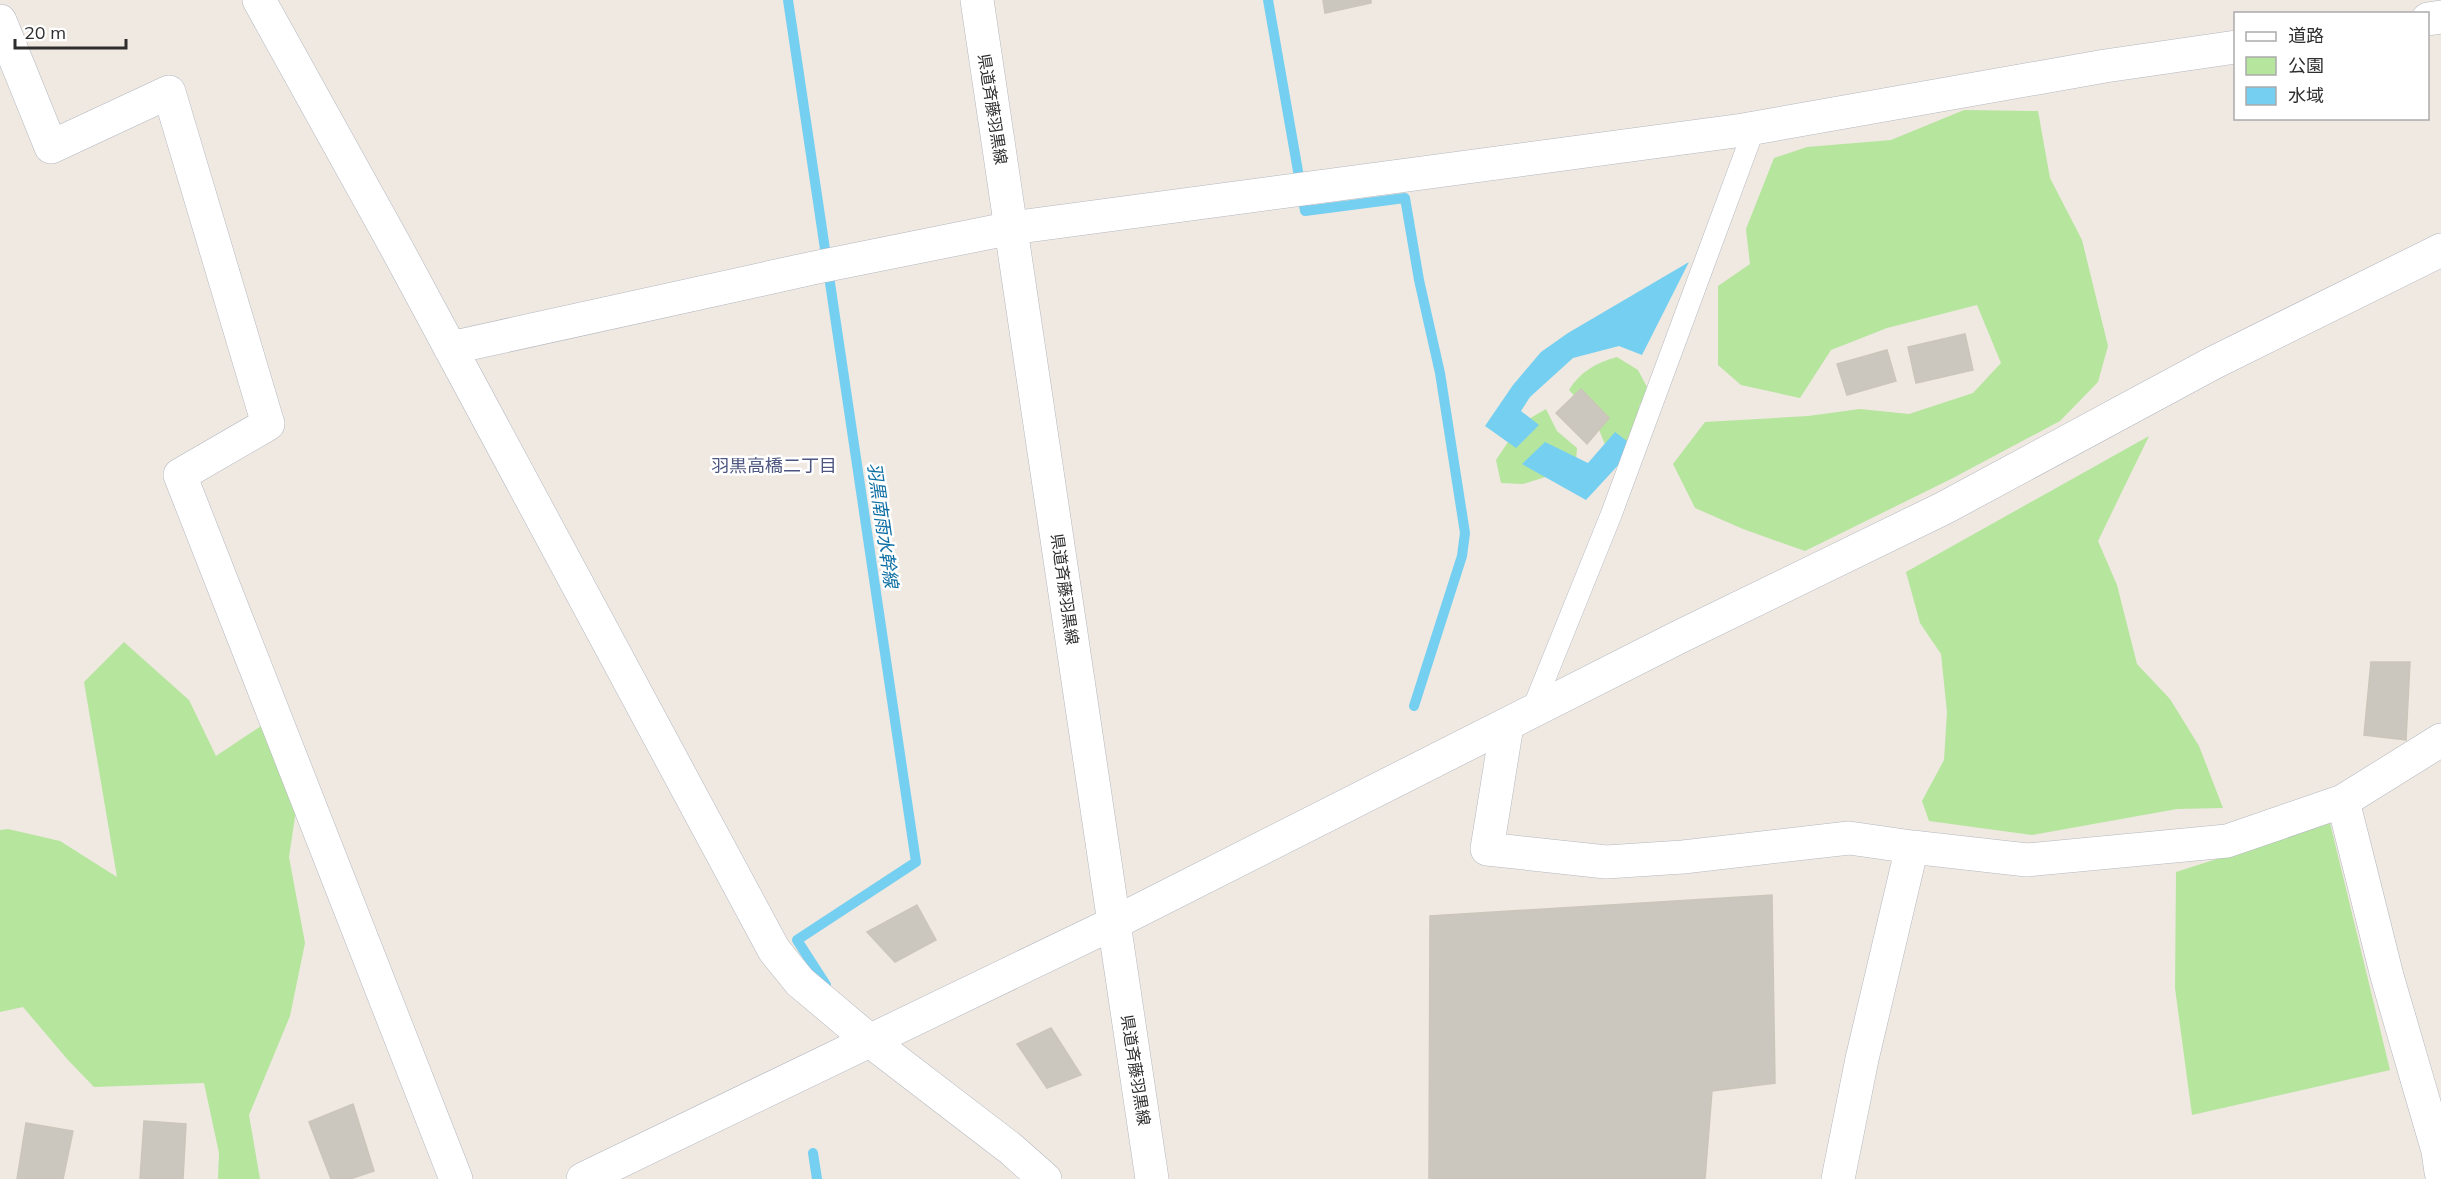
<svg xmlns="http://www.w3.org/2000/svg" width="2441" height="1179" font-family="Mulish,'Noto Sans JP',sans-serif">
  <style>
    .green { fill: #b6e59e }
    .water { fill: #75cff0 }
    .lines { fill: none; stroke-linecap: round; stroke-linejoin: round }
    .stream { stroke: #75cff0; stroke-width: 10 }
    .building { fill: #cbc7bf; stroke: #cbc5ba; stroke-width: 1.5 }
    .lane-casing { stroke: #b4b7c1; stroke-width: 22 }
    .street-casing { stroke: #b4b7c1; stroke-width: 34 }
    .secondary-casing { stroke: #b4b7c1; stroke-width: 34 }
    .lane { stroke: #fff; stroke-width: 21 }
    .street { stroke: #fff; stroke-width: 33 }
    .secondary { stroke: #fff; stroke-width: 33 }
    .labels { text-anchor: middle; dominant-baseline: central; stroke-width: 5; stroke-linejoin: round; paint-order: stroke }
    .street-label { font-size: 16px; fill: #2e2e2e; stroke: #fff }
    .neighbourhood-label { font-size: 18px; fill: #4d5680; stroke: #fff }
    .water-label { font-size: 18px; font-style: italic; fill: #0d6fa3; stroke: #fff }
  </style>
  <rect width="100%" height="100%" fill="#efe9e1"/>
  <path class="green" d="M1964 110 2038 111 2050 178 2082 240 2108 346 2098 382 2060 421 1951 479 1805 551 1743 529 1695 508 1673 464 1705 422 1808 416 1860 409 1909 414 1973 393 2001 363 1977 305 1887 328 1831 350 1800 398 1741 385 1718 365V286L1750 264 1746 229 1774 158 1807 147 1891 140Z
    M1617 357 1638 370 1649 391 1639 406 1648 432 1608 452 1593 415 1569 390C1581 371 1596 363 1617 357Z
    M1546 409 1557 431 1577 448 1575 475 1555 474 1523 484 1501 483 1496 460 1520 424Z
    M2149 436 2098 541 2117 585 2137 664 2170 699 2199 746 2223 808 2177 809 2032 835 1929 821 1922 801 1944 760 1947 712 1941 654 1920 623 1906 572Z
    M124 642 189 700 216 756 273 718 302 770 289 857 305 943 290 1016 249 1115 260 1179H218L219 1153 204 1083 94 1087 68 1060 23 1007 0 1012V830L8 829 60 841 117 877 84 682Z
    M2330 823 2390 1070 2192 1115 2175 988 2176 872Z"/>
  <path class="water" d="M1689 262 1642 355 1619 346 1573 358 1530 397 1521 411 1539 425 1516 448 1485 426 1513 385 1541 352 1568 333Z
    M1615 432 1635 447 1586 500 1522 464 1545 442 1588 463Z"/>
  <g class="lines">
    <path class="stream" d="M788 0 916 862 797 940 826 985
      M1268 0 1305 211 1405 198 1419 280 1440 373 1465 533 1462 556 1414 706
      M813 1153 817 1179"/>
  </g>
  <path class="building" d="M1323 0H1371V3L1325 13Z
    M1965 334 1973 370 1916 383 1908 347Z
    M1887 350 1896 381 1847 395 1837 364Z
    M1581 389 1609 418 1587 444 1556 413Z
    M2371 662H2410L2406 740 2364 735Z
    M1772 895 1775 1083 1712 1091 1705 1179H1429L1430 916Z
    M917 905 936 940 895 962 867 932Z
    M1051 1028 1081 1075 1047 1088 1017 1044Z
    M353 1104 374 1171 350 1179H331L309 1122Z
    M144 1121 186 1124 183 1179H140Z
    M26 1123 73 1131 63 1179H17Z"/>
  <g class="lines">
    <g class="lane-casing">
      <path id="lane" d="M1531 713 1611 515 1754 129"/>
    </g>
    <g class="street-casing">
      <path id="street" d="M259 0 396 247 774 950 800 982 869 1040 1011 1149 1045 1179
        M2428 19 2441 17
        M0 21 51 147 169 92 268 424 180 475 456 1179
        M450 348 813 268 1012 228 1743 130 2105 66 2236 47
        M1507 725 1487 849 1606 862 1683 857 1849 838 1912 847
        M2343 801 2387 976 2438 1151 2441 1172
        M1838 1179 1862 1059 1912 847 2027 860 2227 841 2343 801 2441 740"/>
    </g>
    <g class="secondary-casing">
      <path id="secondary" d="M977 0 1152 1179
        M583 1179 1114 923 1679 637 1944 508 2213 363 2441 250"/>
    </g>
    <use href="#lane" class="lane"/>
    <use href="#street" class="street"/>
    <use href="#secondary" class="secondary"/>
  </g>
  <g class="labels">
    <g class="street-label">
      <text transform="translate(993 109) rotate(81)">県道斉藤羽黒線</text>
      <text transform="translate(1065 589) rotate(82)">県道斉藤羽黒線</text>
      <text transform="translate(1136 1070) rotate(81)">県道斉藤羽黒線</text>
    </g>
    <g class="neighbourhood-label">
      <text x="774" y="465">羽黒高橋二丁目</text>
    </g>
    <g class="water-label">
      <text transform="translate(883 525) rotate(82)">羽黒南雨水幹線</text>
    </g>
  </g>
  <rect x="2234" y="12" width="195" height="108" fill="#ffffff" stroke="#ababab" stroke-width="1.5"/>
  <rect x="2246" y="32" width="30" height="9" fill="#ffffff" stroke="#ababab" stroke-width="1.5"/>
  <text x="2288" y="42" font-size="18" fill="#2e2e2e">道路</text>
  <rect x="2246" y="57" width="30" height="18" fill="#b6e59e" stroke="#ababab" stroke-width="1.5"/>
  <text x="2288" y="72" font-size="18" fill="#2e2e2e">公園</text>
  <rect x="2246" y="87" width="30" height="18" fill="#75cff0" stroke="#ababab" stroke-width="1.5"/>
  <text x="2288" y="102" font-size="18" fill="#2e2e2e">水域</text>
  <path d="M15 39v9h111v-9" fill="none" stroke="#2e2e2e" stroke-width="3"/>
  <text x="24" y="39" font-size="18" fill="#2e2e2e" stroke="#ffffff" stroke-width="4.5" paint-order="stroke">20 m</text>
</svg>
